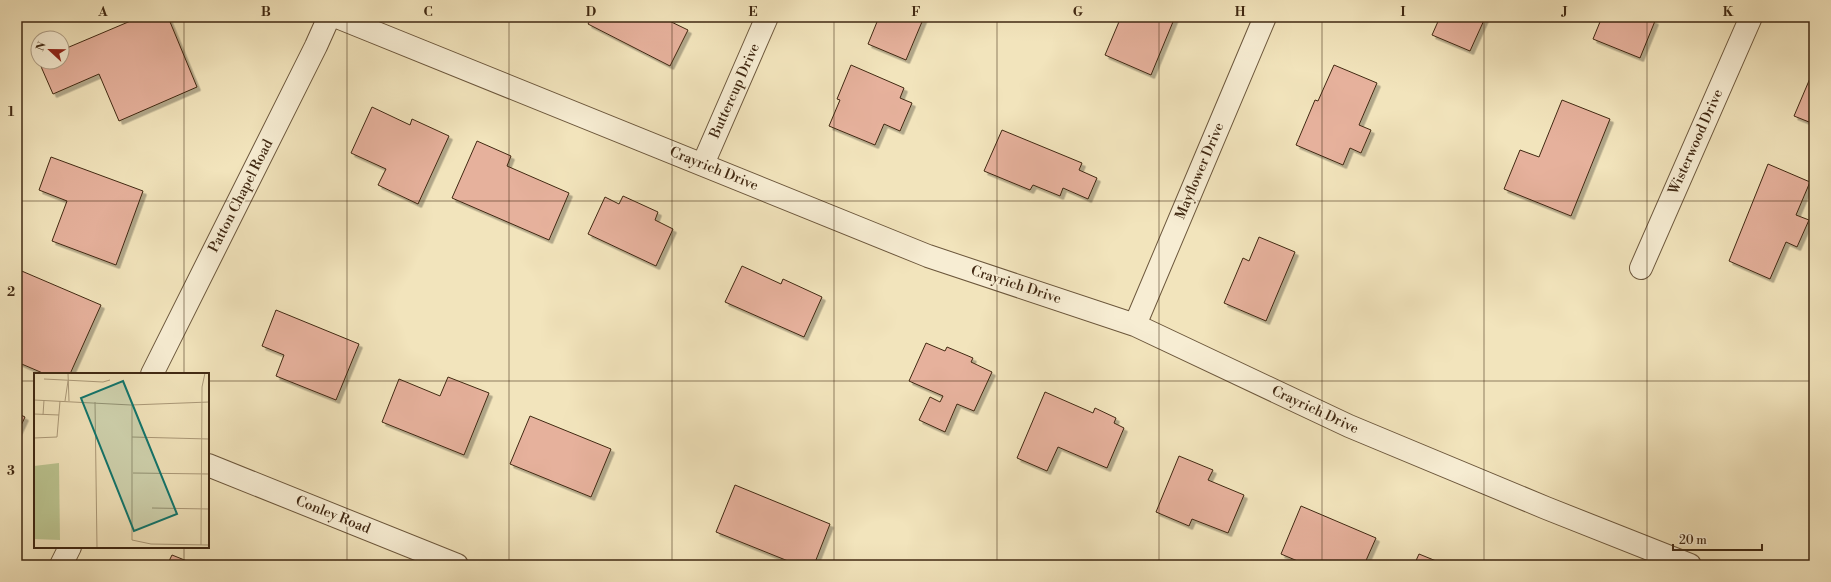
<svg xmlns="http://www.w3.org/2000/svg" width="1831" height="582" font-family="'Libre Bodoni',serif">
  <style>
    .building { fill: #e6b19c; stroke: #402812; filter: url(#shadow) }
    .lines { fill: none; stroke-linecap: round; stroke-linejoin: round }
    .minor-casing { stroke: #6c573c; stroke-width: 24 }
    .minor { stroke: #f7edd3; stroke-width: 22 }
    .grid { fill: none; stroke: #402812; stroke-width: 1; stroke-opacity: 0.55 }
    .labels { text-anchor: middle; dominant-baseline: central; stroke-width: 3.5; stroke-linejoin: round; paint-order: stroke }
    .street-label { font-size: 14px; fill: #402812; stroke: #f7edd3 }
    .inset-road { fill: none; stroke: #ab9978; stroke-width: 1 }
    .view { fill: #0f766e; fill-opacity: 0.15; stroke: #0f766e; stroke-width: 2 }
    .inset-edge { fill: none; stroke: #402812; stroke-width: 2 }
    .neatline { fill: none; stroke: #402812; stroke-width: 1.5 }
    .grid-label { font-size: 13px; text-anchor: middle; font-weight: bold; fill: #402812 }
  </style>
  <defs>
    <filter id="shadow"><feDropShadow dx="3.5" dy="3.5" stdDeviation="0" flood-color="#0004"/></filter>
  </defs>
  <rect width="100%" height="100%" fill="#f2e4bc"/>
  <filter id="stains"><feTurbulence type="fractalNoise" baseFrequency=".005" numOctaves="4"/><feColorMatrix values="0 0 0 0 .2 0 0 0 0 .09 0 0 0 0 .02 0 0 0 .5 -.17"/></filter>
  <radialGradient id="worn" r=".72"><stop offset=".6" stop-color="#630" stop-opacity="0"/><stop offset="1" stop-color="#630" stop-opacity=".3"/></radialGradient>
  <path class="building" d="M140 17H168L197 87 119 121 99 74 53 94 39 62H62V50Z
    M592 17H661L688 30 670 66 588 24Z
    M879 17H924L906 60 868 44Z
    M1121 17H1175L1151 75 1105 55Z
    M1440 17 1485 18 1470 51 1432 35Z
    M1602 17H1650L1649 18 1655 21 1640 58 1593 39Z
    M851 65 904 88 900 98 912 103 900 131 884 124 875 145 829 126 840 100 837 99Z
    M1334 65 1377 83 1359 125 1371 130 1361 153 1350 148 1343 165 1296 145 1315 100 1318 101Z
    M1814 75V124L1794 116 1811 76 1813 77Z
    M1562 100 1610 119 1571 216 1504 189 1520 150 1539 157Z
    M372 107 410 125 412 119 449 136 418 204 378 185 386 169 351 153Z
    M1002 130 1082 163 1079 170 1097 178 1088 199 1063 188 1060 196 1033 185 1030 190 984 171Z
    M477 141 511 156 507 166 569 193 549 240 452 198Z
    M51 157 143 191 116 265 52 241 67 201 39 190Z
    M1768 164 1810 182 1796 215 1809 220 1797 247 1786 242 1770 279 1729 261Z
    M623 196 658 212 655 220 673 229 656 266 588 234 605 197 619 204Z
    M1259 237 1295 252 1266 321 1224 303 1243 258 1249 261Z
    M742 266 781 284 783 279 822 297 804 337 725 302Z
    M17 269 101 305 70 374H45L17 362Z
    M276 310 359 344 336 400 276 376 284 355 262 346Z
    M926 343 945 351 947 347 973 358 971 362 992 372 974 411 957 404 945 432 919 420 930 397 940 402 943 396 909 381Z
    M448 377 489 393 464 455 382 422 399 379 440 396Z
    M1045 392 1093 413 1095 408 1116 418 1114 423 1124 428 1107 468 1058 447 1047 471 1017 458Z
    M17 413 25 417 17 434Z
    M530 416 611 449 591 497 510 464Z
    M1179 456 1213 470 1208 480 1244 495 1228 533 1192 519 1189 526 1156 512Z
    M735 485 830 524 814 565H798L716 532Z
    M1301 506 1376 538 1364 565H1327L1322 563 1321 565H1307L1281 554Z
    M1419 554 1446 565H1414Z
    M172 555 197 565H167Z"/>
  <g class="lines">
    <g class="minor-casing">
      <path id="minor" d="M337 17 928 256 1135 325 1349 426 1546 508 1690 565
        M703 164 767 17
        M1641 268 1751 17
        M1135 325 1265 17
        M152 374 316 46 329 17
        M208 465 457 565
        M61 565 70 547"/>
    </g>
    <use href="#minor" class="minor"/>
  </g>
  <path class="grid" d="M184 17V374M347 17V565M509 17V565M672 17V565M834 17V565M997 17V565M1159 17V565M1322 17V565M1484 17V565M1647 17V565M17 201H1814M17 381H35M208 381H1814M184 547V565"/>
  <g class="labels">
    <g class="street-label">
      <text transform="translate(735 91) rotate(-66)">Buttercup Drive</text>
      <text transform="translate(1696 142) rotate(-66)">Wisterwood Drive</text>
      <text transform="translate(714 169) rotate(22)">Crayrich Drive</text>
      <text transform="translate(1200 171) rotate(-67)">Mayflower Drive</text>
      <text transform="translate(241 196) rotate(-63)">Patton Chapel Road</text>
      <text transform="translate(1016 285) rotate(18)">Crayrich Drive</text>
      <text transform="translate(1315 410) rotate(25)">Crayrich Drive</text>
      <text transform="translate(333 515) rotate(22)">Conley Road</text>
    </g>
  </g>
  <g transform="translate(34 373)">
    <rect width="175" height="175" fill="#f2e4bc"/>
    <path d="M25 90 26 167 0 166V93Z" fill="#bbc490"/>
    <path class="inset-road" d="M34 0 35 28M10 6 69 9 76 7M0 27 97 32 175 29M31 28 34 8M61 29 63 175M98 32V167L117 171 175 172M0 41 25 42M9 42 10 27M98 64 175 66M0 65 23 64 26 28M99 100 175 101M118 135 175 136M167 172 168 14 171 0"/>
    <path class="view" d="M89 8 143 141 100 158 47 25Z"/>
    <rect width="175" height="175" class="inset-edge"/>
  </g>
  <rect width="1831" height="582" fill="none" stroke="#f2e4bc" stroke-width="44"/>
  <g transform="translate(50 50) rotate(292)"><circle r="19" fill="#f7edd3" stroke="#ae9e86"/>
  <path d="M0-3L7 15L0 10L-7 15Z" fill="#8f2418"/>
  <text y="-6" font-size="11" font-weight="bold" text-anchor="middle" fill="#402812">N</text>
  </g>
  <path d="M1673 544v6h89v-6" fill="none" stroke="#402812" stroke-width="2"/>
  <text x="1679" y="544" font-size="12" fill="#402812" stroke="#f7edd3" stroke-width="3" paint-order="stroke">20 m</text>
  <rect x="22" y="22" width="1787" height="538" class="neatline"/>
  <g class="grid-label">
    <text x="103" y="16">A</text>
    <text x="266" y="16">B</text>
    <text x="428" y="16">C</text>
    <text x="591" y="16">D</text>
    <text x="753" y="16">E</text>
    <text x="916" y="16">F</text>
    <text x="1078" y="16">G</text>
    <text x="1240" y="16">H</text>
    <text x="1403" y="16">I</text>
    <text x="1565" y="16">J</text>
    <text x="1728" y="16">K</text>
    <text x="11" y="116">1</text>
    <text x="11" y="296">2</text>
    <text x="11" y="475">3</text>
  </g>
  <rect width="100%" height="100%" filter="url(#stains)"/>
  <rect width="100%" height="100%" fill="url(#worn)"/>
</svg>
